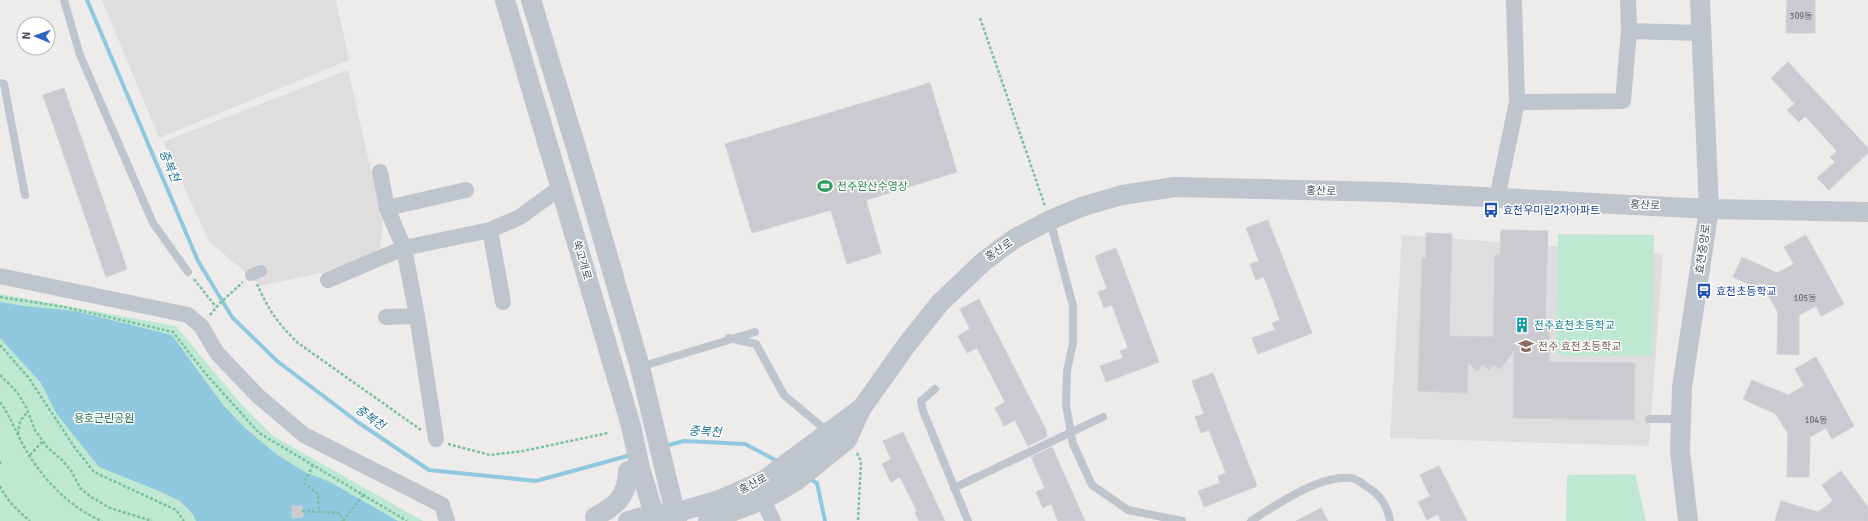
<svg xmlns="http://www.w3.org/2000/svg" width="1868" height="521" font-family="Signika,'Noto Sans KR',sans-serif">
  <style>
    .education { fill: #dfdddd }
    .green { fill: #bee8d1 }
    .water { fill: #90c8e0 }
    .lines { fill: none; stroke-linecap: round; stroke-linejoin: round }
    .stream { stroke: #90c8e0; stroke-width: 4 }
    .building { fill: #cacad0; stroke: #d0d1d6 }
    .path { stroke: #7ac1a4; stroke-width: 2.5; stroke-dasharray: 3 2; stroke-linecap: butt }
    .service { stroke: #bec5cc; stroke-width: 8 }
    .pedestrian { stroke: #bec5cc; stroke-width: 12 }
    .minor { stroke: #bec5cc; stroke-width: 16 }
    .tertiary { stroke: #bec5cc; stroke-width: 20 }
    .labels { text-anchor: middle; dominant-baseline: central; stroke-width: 3; stroke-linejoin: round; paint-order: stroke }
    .number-label { font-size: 9px; fill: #676c74 }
    .leisure-label { font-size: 11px; fill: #27864d; stroke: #fff; text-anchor: start }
    .street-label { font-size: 11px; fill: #464d56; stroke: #fff }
    .transit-label { font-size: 11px; fill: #164399; stroke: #fff; text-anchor: start }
    .culture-label { font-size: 11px; fill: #0d838f; stroke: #fff; text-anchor: start }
    .education-label { font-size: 11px; fill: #785e54; stroke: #fff; text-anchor: start }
    .park-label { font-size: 11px; fill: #216d4e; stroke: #fff }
    .water-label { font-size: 12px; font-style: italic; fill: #1d7093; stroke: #fff }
  </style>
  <rect width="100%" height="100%" fill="#eeeceb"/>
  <path class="education" d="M102 0H336L349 60 159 138Z
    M348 70 383 223 379 260 261 286 209 241 163 142Z
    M1402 235 1663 254 1649 446 1390 438Z"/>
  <path class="green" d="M1558 234 1654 235 1652 356 1556 355Z
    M0 294 176 326 241 404 273 436 423 521H0Z
    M1635 474 1646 521H1566L1567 475Z"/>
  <path class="water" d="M0 302 24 306 75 311 172 335 223 405 244 427 276 454 305 472 330 482 398 521H196L193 514 180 501 159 491 99 467 56 413 41 383 0 338Z"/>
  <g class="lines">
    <path class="stream" d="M87 0 198 261 232 317 277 361 359 423 429 470 536 481 631 455
      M665 446 684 441 745 444 779 462
      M809 479 817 483 825 521"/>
  </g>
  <path class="building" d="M1787 0H1815V33H1786Z
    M1788 62 1868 148V153L1829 190 1817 178 1835 162 1830 157 1837 151 1805 116 1799 122 1787 110 1795 104 1771 78Z
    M930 83 957 172 866 200 881 253 847 264 831 210 752 233 725 144Z
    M64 88 127 269 106 277 43 95Z
    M1268 220 1312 333 1258 354 1252 338 1275 330 1272 323 1280 320 1264 277 1256 280 1250 264 1259 261 1246 228Z
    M1501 230 1548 231 1545 328H1549V362L1635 363 1634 420 1513 418 1514 351 1500 369 1493 365 1489 370 1482 365 1478 371 1468 363 1467 393 1418 391 1422 258H1426V233L1452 234 1449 336 1493 337 1495 255H1500Z
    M1806 235 1844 304 1821 316 1816 306 1799 315V355L1777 354 1778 312 1766 292 1733 277 1742 257 1777 273 1794 264 1784 247Z
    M1116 248 1159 362 1106 382 1100 366 1123 358 1120 351 1128 348 1112 305 1104 308 1098 292 1107 289 1095 256Z
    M979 299 1046 430 1047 437 1028 446 1015 420 1004 426 995 408 1005 402 977 348 967 353 958 336 970 329 960 309Z
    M1816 357 1854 426 1832 439 1826 428 1810 437 1809 477H1787L1788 434 1776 414 1743 399 1752 380 1788 395 1804 386 1795 369Z
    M1213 373 1257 486 1204 507 1198 491 1220 483 1218 476 1226 473 1209 430 1201 433 1195 417 1204 414 1192 381Z
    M903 432 935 500 945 521H919L915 512 917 511 900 477 891 482 882 464 891 459 883 441Z
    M1052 447 1085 521H1058L1051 504 1043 508 1036 492 1045 488 1031 457Z
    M1439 466 1467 521H1441L1438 514 1427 520 1418 502 1430 496 1420 475Z
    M1841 471 1868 507V521H1775L1781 501 1818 512 1833 501 1822 485Z
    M292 506H302L303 517 292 518Z
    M1321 508 1328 521H1296Z"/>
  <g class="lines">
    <path class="path" d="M980 18 1045 206
      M194 279 216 307
      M257 284C268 309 278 324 298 343L421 430
      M0 297 65 307 173 332 205 373 259 433 407 521
      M210 315 219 304 243 282
      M0 345 28 377 75 448 94 472 176 510 184 521
      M0 375 17 392 26 407 35 430 47 447 62 460 72 472 80 488 91 497 110 508 152 521
      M0 402C8 413 13 425 19 437 35 471 67 507 102 521
      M18 434 20 421 28 411
      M448 444 490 455 523 451 608 433
      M857 453 861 461 858 521
      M30 455 43 441
      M0 461V465
      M313 465 304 483 318 494 319 512
      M0 486C7 501 18 511 30 521
      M302 511 340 513 343 521
      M343 521 363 495"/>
    <path class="service" d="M64 0 80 55 153 223 188 272
      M0 83 4 84 25 195
      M1050 220 1073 306V343L1067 371 1066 405 1073 444 1092 485 1128 510 1182 521
      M729 338 756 344 784 395 828 432
      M640 367 755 332
      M935 389 921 401 923 411 968 521
      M1649 419H1681
      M954 488 1103 417
      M1251 521C1276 505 1320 474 1351 478 1356 478 1363 484 1367 487 1380 494 1388 507 1390 521"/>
    <path class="pedestrian" d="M251 275 261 271"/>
    <path class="minor" d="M1629 31 1701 33
      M1517 102 1623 101 1629 31 1628 0
      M380 172 387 208 404 248 417 316 436 439
      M1497 198 1517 102 1514 0
      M387 208 466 190
      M490 230 503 302
      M0 276 188 315 201 326 217 353 258 396 304 435 442 505 447 521
      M328 280 404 248 490 230 520 217 561 187
      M386 317 417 316
      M763 500 773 521"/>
    <path class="tertiary" d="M505 0 631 426 640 468 656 521
      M531 0 584 174 640 367 677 521
      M596 521 595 517C617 505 627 497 628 471L640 468
      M628 521 654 514 675 513 722 499 763 481 859 410
      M708 521 763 500 796 481 847 440 861 409 908 343 940 303 983 262 1014 239 1050 220 1084 206 1122 195 1175 187 1388 192 1709 209 1868 212
      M1688 521 1680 451 1682 387 1709 209 1700 0"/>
  </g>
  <defs>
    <g id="stadium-bare" transform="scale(1.2)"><path d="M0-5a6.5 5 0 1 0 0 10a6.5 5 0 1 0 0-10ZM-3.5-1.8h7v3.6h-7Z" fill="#2e9e5b" stroke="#fff" stroke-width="2.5" paint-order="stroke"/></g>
    <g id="bus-bare" transform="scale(1.2)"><path d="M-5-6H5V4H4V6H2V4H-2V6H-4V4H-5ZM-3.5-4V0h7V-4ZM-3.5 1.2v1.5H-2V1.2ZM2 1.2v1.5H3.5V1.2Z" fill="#1a4fb4" stroke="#fff" stroke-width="2.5" paint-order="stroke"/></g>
    <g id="building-bare" transform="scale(1.2)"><path d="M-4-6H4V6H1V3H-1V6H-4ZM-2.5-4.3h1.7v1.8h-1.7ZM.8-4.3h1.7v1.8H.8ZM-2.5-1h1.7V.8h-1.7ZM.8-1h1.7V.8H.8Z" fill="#0f9aa8" stroke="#fff" stroke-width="2.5" paint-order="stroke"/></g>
    <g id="school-bare" transform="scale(1.2)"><path d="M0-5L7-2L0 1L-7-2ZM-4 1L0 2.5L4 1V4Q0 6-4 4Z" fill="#8d6e63" stroke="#fff" stroke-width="2.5" paint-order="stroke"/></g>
  </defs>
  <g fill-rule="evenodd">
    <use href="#stadium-bare" x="825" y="186"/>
    <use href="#bus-bare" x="1491" y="210"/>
    <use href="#bus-bare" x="1704" y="291"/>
    <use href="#building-bare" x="1522" y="325"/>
    <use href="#school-bare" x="1526" y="346"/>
  </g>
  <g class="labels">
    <g class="number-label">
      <text x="1801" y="16">309동</text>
      <text x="1805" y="298">105동</text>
      <text x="1816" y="420">104동</text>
    </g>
    <g class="leisure-label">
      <text x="837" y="186">전주완산수영장</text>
    </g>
    <g class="street-label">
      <text transform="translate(1321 191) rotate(2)">홍산로</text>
      <text transform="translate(1645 205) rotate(3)">홍산로</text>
      <text transform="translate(1703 249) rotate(-82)">효천중앙로</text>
      <text transform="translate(999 250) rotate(-35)">홍산로</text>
      <text transform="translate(582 260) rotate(74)">쑥고개로</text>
      <text transform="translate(753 484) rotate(-28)">홍산로</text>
    </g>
    <g class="transit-label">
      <text x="1503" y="210">효천우미린2차아파트</text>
      <text x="1716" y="291">효천초등학교</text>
    </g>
    <g class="culture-label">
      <text x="1534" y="325">전주효천초등학교</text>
    </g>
    <g class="education-label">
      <text x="1538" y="346">전주 효천초등학교</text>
    </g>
    <g class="park-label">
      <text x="104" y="418">용호근린공원</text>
    </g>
    <g class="water-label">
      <text transform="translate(169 166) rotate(67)">중복천</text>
      <text transform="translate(370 418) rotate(35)">중복천</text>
      <text transform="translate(705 432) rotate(3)">중복천</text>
    </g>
  </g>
  <g transform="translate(36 36) rotate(272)"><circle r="19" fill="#ffffff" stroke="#b5b8bb"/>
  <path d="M0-3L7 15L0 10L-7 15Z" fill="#2e63c5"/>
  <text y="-6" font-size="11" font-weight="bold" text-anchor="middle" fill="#464d56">N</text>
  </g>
</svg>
